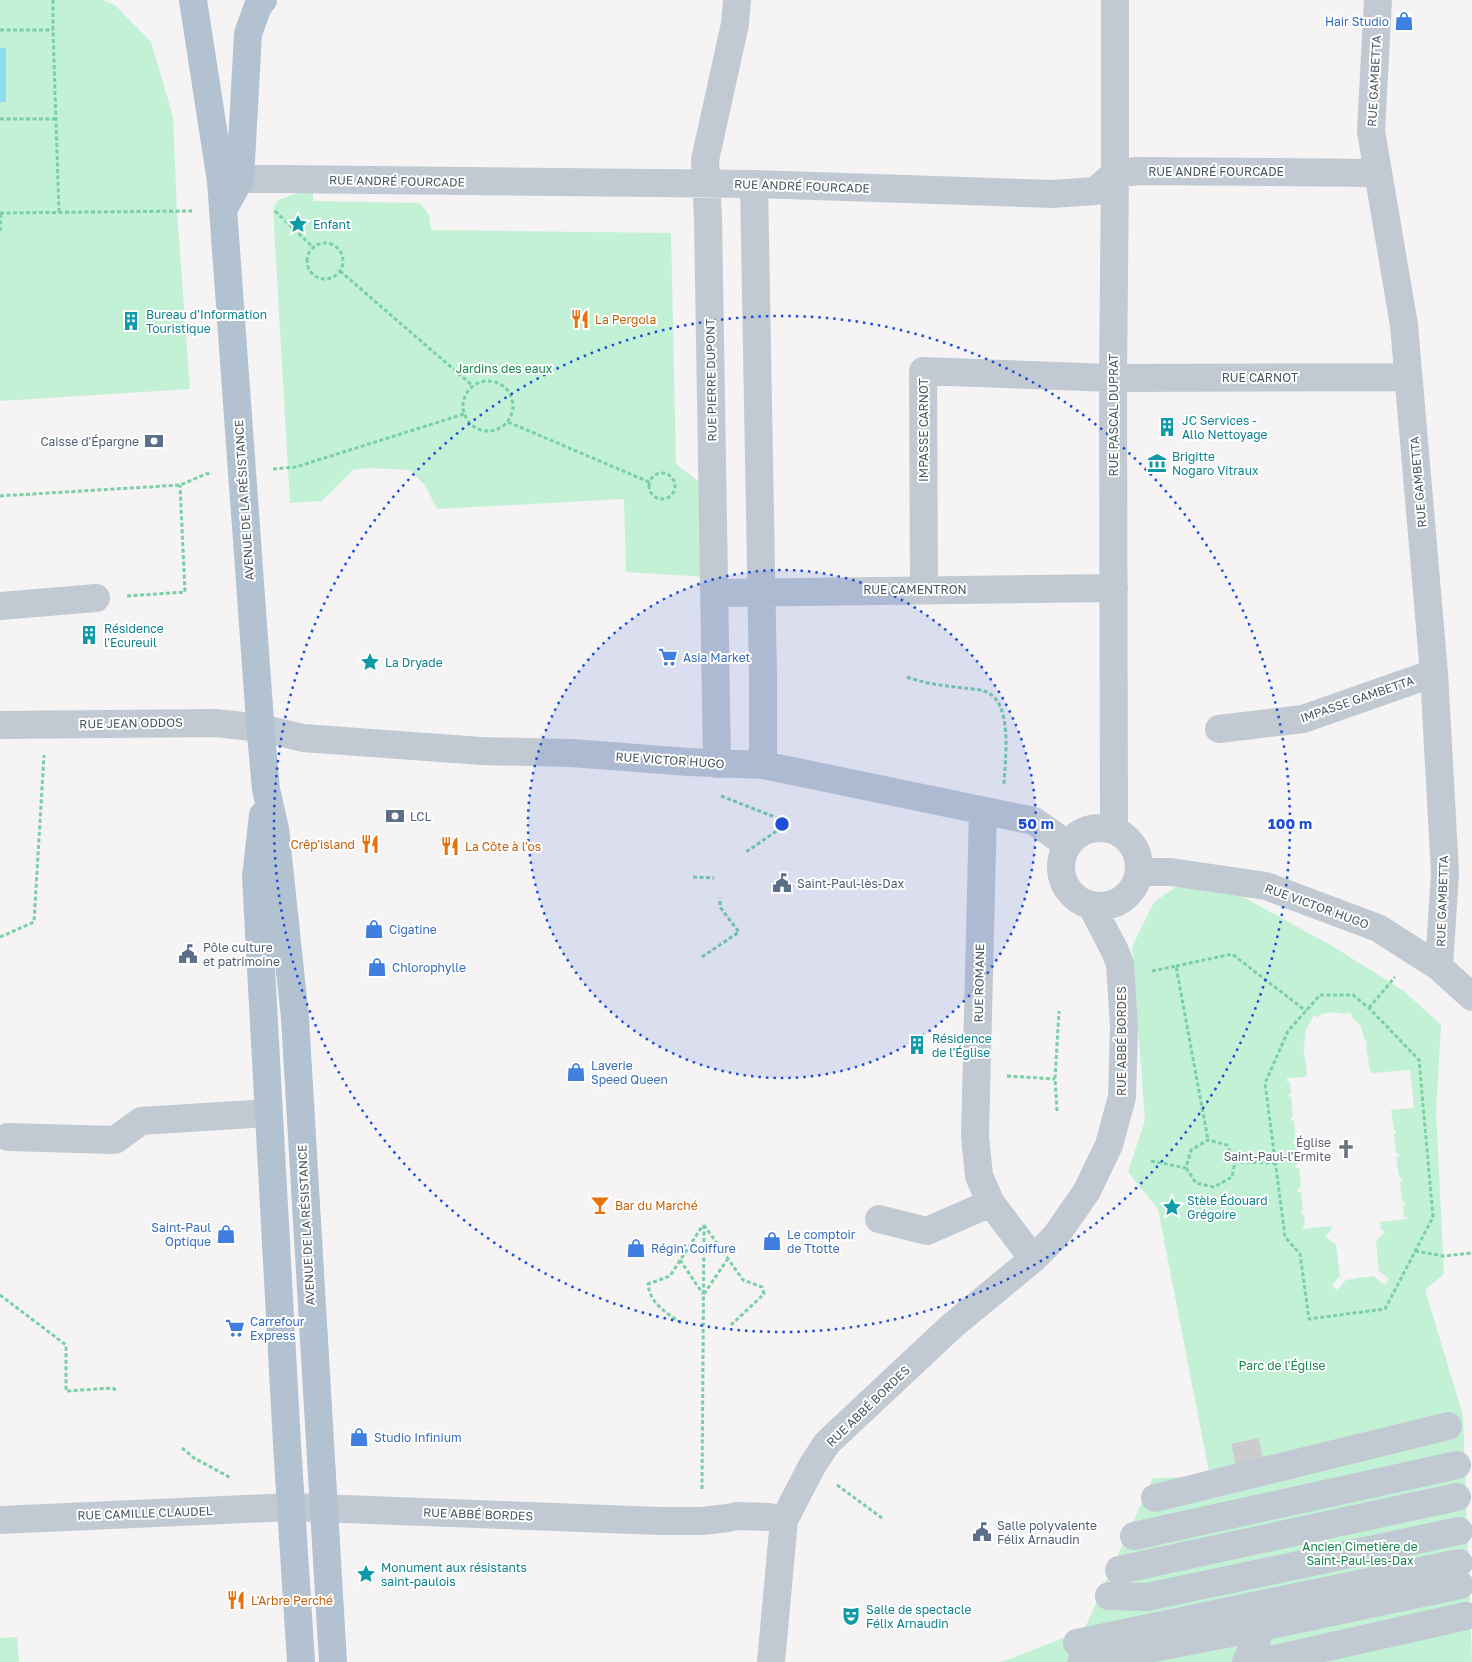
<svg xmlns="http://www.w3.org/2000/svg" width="1472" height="1662" font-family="'Golos Text',sans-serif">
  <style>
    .green { fill: #c3f1d5; fill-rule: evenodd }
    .water { fill: #90daee }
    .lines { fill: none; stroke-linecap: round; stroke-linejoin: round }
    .minor-tunnel { stroke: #caccce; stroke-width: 28; stroke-dasharray: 28 14; stroke-linecap: butt }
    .path { stroke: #7ad0a6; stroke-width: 3; stroke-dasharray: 4 2.5; stroke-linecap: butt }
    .minor { stroke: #c1cad2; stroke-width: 28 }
    .major { stroke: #b3c2d1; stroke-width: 28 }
    .ring { fill: none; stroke: #1d4ed8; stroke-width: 2.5; stroke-dasharray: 2.5 5 }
    .labels { text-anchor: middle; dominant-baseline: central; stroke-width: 4; stroke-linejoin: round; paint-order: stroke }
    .shop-label { font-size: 12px; fill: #366cbe; stroke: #fff; text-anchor: start }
    .street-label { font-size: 12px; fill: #4a5661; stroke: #fff }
    .culture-label { font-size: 12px; fill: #0d838f; stroke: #fff; text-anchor: start }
    .food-label { font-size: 12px; fill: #c56008; stroke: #fff; text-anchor: start }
    .park-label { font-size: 12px; fill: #17864f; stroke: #fff }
    .service-label { font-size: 12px; fill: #4e5e75; stroke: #fff; text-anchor: start }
    .worship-label { font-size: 12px; fill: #5b616d; stroke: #fff; text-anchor: end }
    .centre { fill: #1d4ed8; stroke: #fff; stroke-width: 2.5 }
    .ring-label { font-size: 15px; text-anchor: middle; font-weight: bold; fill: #1d4ed8; stroke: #fff; stroke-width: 4; stroke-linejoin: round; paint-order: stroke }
  </style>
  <rect width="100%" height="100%" fill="#f5f3f3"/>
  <path class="green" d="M0 0H103L115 5 151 42 173 116 177 212 190 389 0 401Z
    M313 188V201L420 203 429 215 431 230 671 233 676 464 703 485 706 577 626 572 624 499 437 509 425 485 410 470 367 468 353 470 322 501 290 503 273 209 278 200Z
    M1176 887H1225L1334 947 1405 992 1441 1025 1436 1112 1444 1274 1425 1290 1463 1415 1472 1662H1002L1084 1630 1153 1478 1210 1477 1158 1209 1128 1172 1145 1120 1132 947 1154 902ZM1333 1012 1346 1014 1349 1012 1352 1015V1017L1361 1027 1365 1041H1367L1366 1046 1370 1071H1371L1372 1073 1410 1070 1414 1108 1391 1110 1394 1130H1396V1133H1394L1396 1153H1398L1399 1157H1396L1399 1177 1402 1178V1181H1400L1402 1202H1405V1205L1403 1206 1404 1217H1407V1219L1380 1222 1381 1229 1385 1232 1376 1241 1379 1271 1389 1279 1385 1285 1373 1276 1346 1280 1337 1290 1332 1285 1340 1276 1336 1245 1325 1236 1332 1229 1331 1226 1303 1229V1226L1305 1225 1304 1215 1301 1214V1211L1303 1210 1301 1192H1298V1188L1301 1187 1299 1168H1296L1295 1164H1298L1296 1144H1293V1141L1296 1140 1294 1120 1291 1121V1118L1293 1117 1291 1097H1289V1094H1291L1290 1081 1287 1082V1078L1306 1077 1307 1073 1303 1046H1304L1306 1030 1314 1015 1317 1017 1322 1014Z
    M17 1637 19 1662H0V1638Z"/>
  <path class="water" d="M0 48H6V102H0Z"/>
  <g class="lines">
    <path class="minor-tunnel" d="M1245 1441 1250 1467"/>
    <path class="path" d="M53 0V30L59 213
      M0 30H53
      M0 119H56
      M275 211 314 248
      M0 213 192 211
      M0 231 1 213
      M307 261a18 18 0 1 1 36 0a18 18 0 1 1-36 0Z
      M340 271 473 386
      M463 406a25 25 0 1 1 50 0a25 25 0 1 1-50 0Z
      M508 422 649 482
      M273 469 296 467 464 414
      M649 486a13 13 0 1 1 26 0a13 13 0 1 1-26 0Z
      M0 496 180 485 206 474 212 473
      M127 596 185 592 180 485
      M907 677C926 684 945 686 964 688 970 689 978 689 984 691 1014 700 1005 760 1004 784
      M721 796 780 819 781 828 746 852
      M693 877 714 878
      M0 937 34 922 44 755
      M702 957 739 932 720 907V898
      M1176 966 1232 954 1306 1011
      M1152 971 1176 966 1208 1140
      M1320 995H1353L1369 1008 1419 1060 1433 1217 1385 1309 1309 1319 1300 1254 1285 1237 1265 1083 1288 1031Z
      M1369 1008 1395 977
      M1007 1076 1055 1079
      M1057 1111 1055 1079 1059 1011
      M1151 1161 1186 1168 1191 1150 1208 1140 1227 1145 1235 1162 1277 1163
      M1186 1168 1196 1183 1214 1187 1232 1177 1235 1162
      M704 1225 743 1280 762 1287 764 1294 731 1325
      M1415 1251 1444 1256 1472 1253
      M680 1260 703 1294
      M704 1294 727 1260
      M0 1295 66 1345V1391L113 1388 118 1392
      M681 1323C666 1312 650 1304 648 1284L670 1276 703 1225
      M182 1448 194 1458 231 1478
      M837 1485 882 1518
      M702 1489 704 1224"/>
    <path class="minor" d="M1378 0 1371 131 1404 325 1434 673 1445 873 1439 967
      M221 181 240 179H281L754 184 1052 194 1095 191 1115 174 1138 171 1377 173
      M754 184 763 678V765
      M924 590 923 371 1113 378 1408 377
      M715 593 1114 588
      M0 606 96 598
      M0 725 215 723 261 728 303 738 481 751 571 753 689 762 763 765 1034 821 1068 845
      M1219 729 1303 719 1434 673
      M717 764 708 218 705 160 735 24 737 0
      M983 811 975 1136 979 1176 991 1203 1033 1259
      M1061 867a39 39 0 1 1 78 0a39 39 0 1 1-78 0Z
      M1114 830 1113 378 1115 174V0
      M1140 872H1171L1266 886 1378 928 1439 967 1472 997
      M8 1137 115 1140 141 1121 268 1113
      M879 1219 927 1231 991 1203
      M1155 1498 1448 1426
      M0 1520 291 1507 660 1521H702L728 1518 736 1516 769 1517 784 1520
      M1134 1536 1457 1465
      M1119 1570 1457 1497
      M1109 1596 1147 1597 1459 1531
      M1077 1643 1459 1563
      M1270 1660 1466 1616
      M771 1662 784 1520 812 1466 827 1443 953 1325 1033 1259 1055 1237 1087 1191 1095 1174 1109 1145 1122 1097 1124 1026 1120 964 1115 951 1091 905
      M1081 1662 1257 1628 1460 1585
      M1246 1662 1257 1640"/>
    <path class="major" d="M193 0 221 181 261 735 266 789 275 829 295 1018 333 1662
      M223 210 240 179 248 34 258 6 263 0
      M263 815 256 877 287 1444 301 1662"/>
  </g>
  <circle cx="782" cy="824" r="254" fill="#1d4ed8" fill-opacity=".12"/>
  <g class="ring">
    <circle cx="782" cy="824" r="254"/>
    <circle cx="782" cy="824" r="508"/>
  </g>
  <defs>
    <g id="shop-bare" transform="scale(1.5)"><path d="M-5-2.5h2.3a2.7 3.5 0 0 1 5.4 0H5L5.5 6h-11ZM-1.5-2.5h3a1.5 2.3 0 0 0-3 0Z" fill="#3f7fe0" stroke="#fff" stroke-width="2.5" paint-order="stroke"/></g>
    <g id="sight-bare" transform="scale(1.5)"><path d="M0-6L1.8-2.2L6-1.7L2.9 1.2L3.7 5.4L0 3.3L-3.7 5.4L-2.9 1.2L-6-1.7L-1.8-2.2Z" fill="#0f9aa8" stroke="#fff" stroke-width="2.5" paint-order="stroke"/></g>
    <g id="restaurant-bare" transform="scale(1.5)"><path d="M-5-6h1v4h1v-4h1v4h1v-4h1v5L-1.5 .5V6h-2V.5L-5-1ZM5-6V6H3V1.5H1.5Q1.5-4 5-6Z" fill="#e8710a" stroke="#fff" stroke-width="2.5" paint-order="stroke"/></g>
    <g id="building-bare" transform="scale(1.5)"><path d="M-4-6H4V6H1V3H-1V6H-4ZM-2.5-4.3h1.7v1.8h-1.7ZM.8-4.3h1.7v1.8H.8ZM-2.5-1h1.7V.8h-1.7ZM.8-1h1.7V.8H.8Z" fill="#0f9aa8" stroke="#fff" stroke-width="2.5" paint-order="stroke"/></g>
    <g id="bank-bare" transform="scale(1.5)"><path d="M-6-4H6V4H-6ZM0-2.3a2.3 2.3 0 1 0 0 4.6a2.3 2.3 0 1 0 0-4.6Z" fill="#5c6f8a" stroke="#fff" stroke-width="2.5" paint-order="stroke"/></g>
    <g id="museum-bare" transform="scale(1.5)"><path d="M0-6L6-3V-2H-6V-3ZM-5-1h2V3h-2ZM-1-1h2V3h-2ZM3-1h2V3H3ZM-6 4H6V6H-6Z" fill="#0f9aa8" stroke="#fff" stroke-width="2.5" paint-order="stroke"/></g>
    <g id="supermarket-bare" transform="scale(1.5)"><path d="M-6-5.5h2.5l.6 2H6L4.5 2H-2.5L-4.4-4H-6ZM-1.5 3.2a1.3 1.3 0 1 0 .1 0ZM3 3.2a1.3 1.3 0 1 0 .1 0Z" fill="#3f7fe0" stroke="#fff" stroke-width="2.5" paint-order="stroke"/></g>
    <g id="civic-bare" transform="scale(1.5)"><path d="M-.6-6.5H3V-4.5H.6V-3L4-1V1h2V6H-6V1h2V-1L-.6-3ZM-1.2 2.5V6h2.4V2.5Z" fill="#5c6f8a" stroke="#fff" stroke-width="2.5" paint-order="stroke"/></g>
    <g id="church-bare" transform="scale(1.5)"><path d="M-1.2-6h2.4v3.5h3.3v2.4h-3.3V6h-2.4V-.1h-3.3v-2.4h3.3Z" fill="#6b7280" stroke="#fff" stroke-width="2.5" paint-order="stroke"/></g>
    <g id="bar-bare" transform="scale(1.5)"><path d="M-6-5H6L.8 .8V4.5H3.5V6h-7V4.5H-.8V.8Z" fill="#e8710a" stroke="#fff" stroke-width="2.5" paint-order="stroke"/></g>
    <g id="theatre-bare" transform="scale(1.5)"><path d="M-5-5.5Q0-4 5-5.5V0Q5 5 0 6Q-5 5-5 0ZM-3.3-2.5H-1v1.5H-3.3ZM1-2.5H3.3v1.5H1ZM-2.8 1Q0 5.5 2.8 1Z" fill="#0f9aa8" stroke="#fff" stroke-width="2.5" paint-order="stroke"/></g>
  </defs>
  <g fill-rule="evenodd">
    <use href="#shop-bare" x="1404" y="21"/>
    <use href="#sight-bare" x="298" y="224"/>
    <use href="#restaurant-bare" x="580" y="319"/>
    <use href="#building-bare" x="131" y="321"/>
    <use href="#building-bare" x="1167" y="427"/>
    <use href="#bank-bare" x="154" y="441"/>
    <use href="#museum-bare" x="1157" y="463"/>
    <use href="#building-bare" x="89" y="635"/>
    <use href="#supermarket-bare" x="668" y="657"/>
    <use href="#sight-bare" x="370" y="662"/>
    <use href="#bank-bare" x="395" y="816"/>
    <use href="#restaurant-bare" x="370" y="844"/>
    <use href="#restaurant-bare" x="450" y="846"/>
    <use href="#civic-bare" x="782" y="883"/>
    <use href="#shop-bare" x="374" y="929"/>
    <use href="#civic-bare" x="188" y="954"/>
    <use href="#shop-bare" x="377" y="967"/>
    <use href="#building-bare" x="917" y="1045"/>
    <use href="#shop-bare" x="576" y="1072"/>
    <use href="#church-bare" x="1346" y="1149"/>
    <use href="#bar-bare" x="600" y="1205"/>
    <use href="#sight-bare" x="1172" y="1207"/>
    <use href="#shop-bare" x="226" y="1234"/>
    <use href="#shop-bare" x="772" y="1241"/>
    <use href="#shop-bare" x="636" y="1248"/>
    <use href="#supermarket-bare" x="235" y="1328"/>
    <use href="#shop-bare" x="359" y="1437"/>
    <use href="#civic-bare" x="982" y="1532"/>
    <use href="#sight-bare" x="366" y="1574"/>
    <use href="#restaurant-bare" x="236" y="1600"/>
    <use href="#theatre-bare" x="851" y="1616"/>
  </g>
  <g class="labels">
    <g class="shop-label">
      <text x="1389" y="21" text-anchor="end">Hair Studio</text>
      <text x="683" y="657">Asia Market</text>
      <text x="389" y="929">Cigatine</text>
      <text x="392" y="967">Chlorophylle</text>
      <text x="591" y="1065">Laverie<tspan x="591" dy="14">Speed Queen</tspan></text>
      <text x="211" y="1227" text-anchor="end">Saint-Paul<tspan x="211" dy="14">Optique</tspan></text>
      <text x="787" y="1234">Le comptoir<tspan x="787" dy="14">de Ttotte</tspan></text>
      <text x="651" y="1248">Régin' Coiffure</text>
      <text x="250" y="1321">Carrefour<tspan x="250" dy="14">Express</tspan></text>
      <text x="374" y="1437">Studio Infinium</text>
    </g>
    <g class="street-label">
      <text transform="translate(1374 81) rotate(-87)">RUE GAMBETTA</text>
      <text x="1216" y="171">RUE ANDRÉ FOURCADE</text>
      <text transform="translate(397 181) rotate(1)">RUE ANDRÉ FOURCADE</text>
      <text transform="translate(802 186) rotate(2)">RUE ANDRÉ FOURCADE</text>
      <text x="1260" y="377">RUE CARNOT</text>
      <text transform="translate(711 380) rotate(-91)">RUE PIERRE DUPONT</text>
      <text transform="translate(1113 415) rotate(-90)">RUE PASCAL DUPRAT</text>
      <text transform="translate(923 430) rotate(-90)">IMPASSE CARNOT</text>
      <text transform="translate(1418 482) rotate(-95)">RUE GAMBETTA</text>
      <text transform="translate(244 500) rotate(-94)">AVENUE DE LA RÉSISTANCE</text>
      <text x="915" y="589">RUE CAMENTRON</text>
      <text transform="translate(1357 699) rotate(-19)">IMPASSE GAMBETTA</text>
      <text transform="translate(131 723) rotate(-1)">RUE JEAN ODDOS</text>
      <text transform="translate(670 760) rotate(4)">RUE VICTOR HUGO</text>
      <text transform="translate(1442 901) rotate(-88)">RUE GAMBETTA</text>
      <text transform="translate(1317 906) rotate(20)">RUE VICTOR HUGO</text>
      <text transform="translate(979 983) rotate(-89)">RUE ROMANE</text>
      <text transform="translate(1121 1041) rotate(-90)">RUE ABBÉ BORDES</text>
      <text transform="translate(306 1225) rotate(-93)">AVENUE DE LA RÉSISTANCE</text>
      <text transform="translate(868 1406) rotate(-44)">RUE ABBÉ BORDES</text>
      <text transform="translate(145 1513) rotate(-2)">RUE CAMILLE CLAUDEL</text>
      <text transform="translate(478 1514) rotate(2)">RUE ABBÉ BORDES</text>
    </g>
    <g class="culture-label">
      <text x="313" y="224">Enfant</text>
      <text x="146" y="314">Bureau d'Information<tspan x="146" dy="14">Touristique</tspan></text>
      <text x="1182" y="420">JC Services -<tspan x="1182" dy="14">Allo Nettoyage</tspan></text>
      <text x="1172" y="456">Brigitte<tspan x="1172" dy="14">Nogaro Vitraux</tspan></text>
      <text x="104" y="628">Résidence<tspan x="104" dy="14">l'Ecureuil</tspan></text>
      <text x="385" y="662">La Dryade</text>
      <text x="932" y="1038">Résidence<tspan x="932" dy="14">de l'Église</tspan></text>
      <text x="1187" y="1200">Stèle Édouard<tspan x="1187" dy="14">Grégoire</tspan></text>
      <text x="381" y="1567">Monument aux résistants<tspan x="381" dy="14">saint-paulois</tspan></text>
      <text x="866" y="1609">Salle de spectacle<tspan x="866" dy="14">Félix Arnaudin</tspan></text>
    </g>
    <g class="food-label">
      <text x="595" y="319">La Pergola</text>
      <text x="355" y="844" text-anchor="end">Crêp'island</text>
      <text x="465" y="846">La Côte à l'os</text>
      <text x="615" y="1205">Bar du Marché</text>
      <text x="251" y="1600">L'Arbre Perché</text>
    </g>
    <g class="park-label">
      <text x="504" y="368">Jardins des eaux</text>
      <text x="1282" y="1365">Parc de l'Église</text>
      <text x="1360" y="1546">Ancien Cimetière de<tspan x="1360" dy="14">Saint-Paul-les-Dax</tspan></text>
    </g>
    <g class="service-label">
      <text x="139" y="441" text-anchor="end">Caisse d'Épargne</text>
      <text x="410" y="816">LCL</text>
      <text x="797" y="883">Saint-Paul-lès-Dax</text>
      <text x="203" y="947">Pôle culture<tspan x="203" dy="14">et patrimoine</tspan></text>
      <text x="997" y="1525">Salle polyvalente<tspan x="997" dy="14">Félix Arnaudin</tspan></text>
    </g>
    <g class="worship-label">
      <text x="1331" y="1142">Église<tspan x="1331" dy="14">Saint-Paul-l'Ermite</tspan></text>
    </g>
  </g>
  <circle cx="782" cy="824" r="8" class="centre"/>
  <g class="ring-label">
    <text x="1036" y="829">50 m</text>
    <text x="1290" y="829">100 m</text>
  </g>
</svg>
